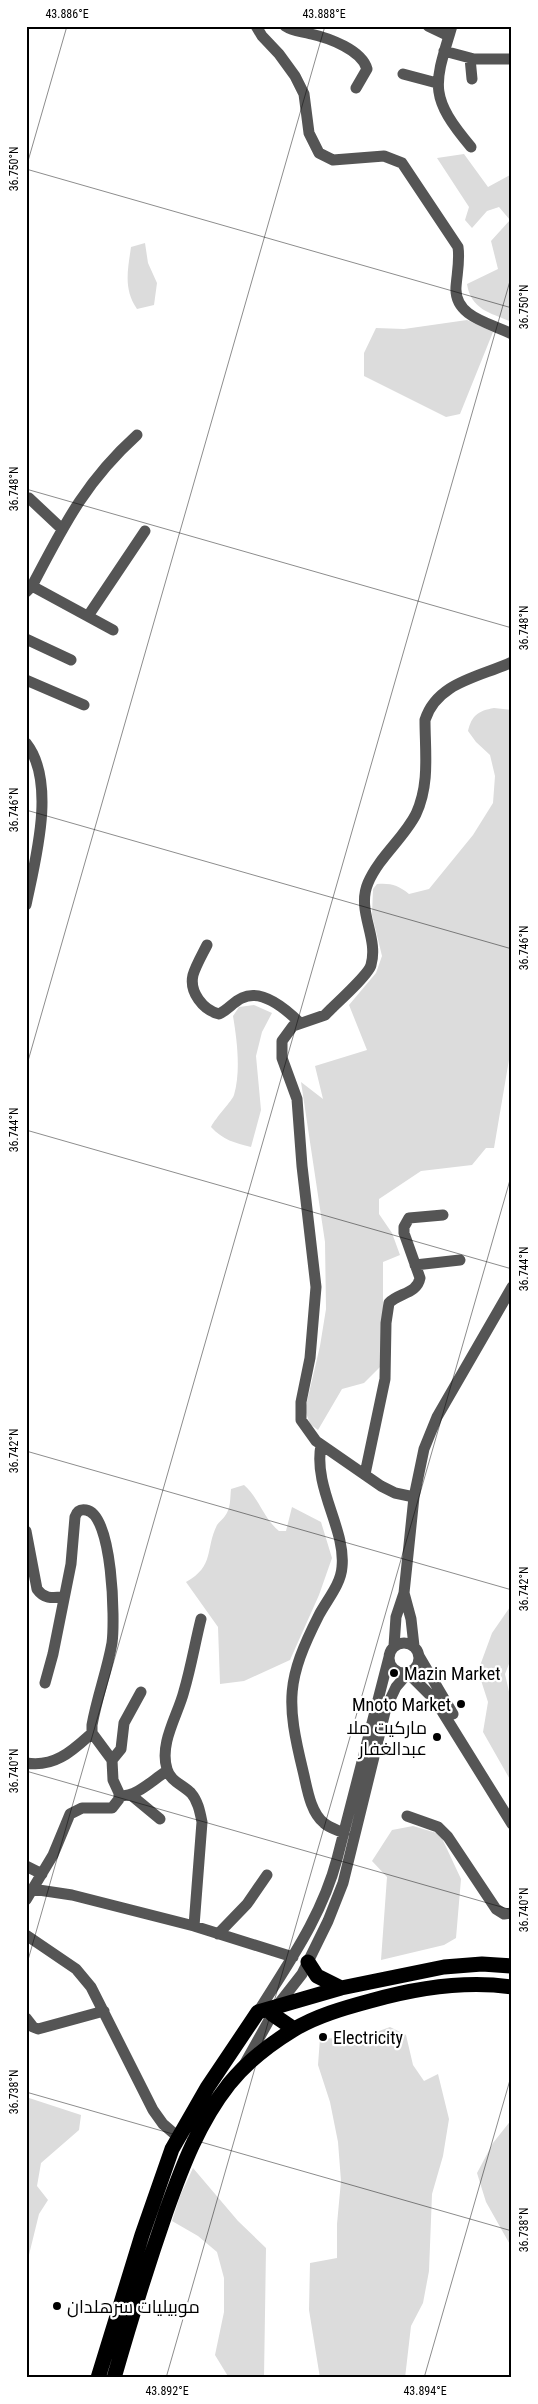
<svg xmlns="http://www.w3.org/2000/svg" width="538" height="2404" font-family="'Roboto Condensed',Cairo,sans-serif">
  <style>
    .green { fill: #dcdcdc }
    .lines { fill: none; stroke-linecap: round; stroke-linejoin: round }
    .minor { stroke: #555; stroke-width: 11 }
    .highway { stroke: #000; stroke-width: 15 }
    .ticks { fill: none; stroke: #000; stroke-width: 1; stroke-opacity: 0.45 }
    .poi-dot { fill: #000; stroke: #fff; stroke-width: 2 }
    .labels { text-anchor: middle; dominant-baseline: central; stroke-width: 4.5; stroke-linejoin: round; paint-order: stroke }
    .poi-label { font-size: 18px; fill: #000; stroke: #fff; text-anchor: start }
    .neatline { fill: none; stroke: #000; stroke-width: 2 }
    .ticks-label { font-size: 12px; text-anchor: middle; fill: #000 }
  </style>
  <rect width="100%" height="100%" fill="#fff"/>
  <path class="green" d="M464 154 488 187 512 174V322C491 313 471 310 467 284L498 269 491 241 510 220 499 207 487 211 472 228 465 220 469 207 437 158Z
    M145 243 148 263 157 283 154 305 137 309C123 289 128 269 131 247Z
    M467 320 493 332 460 414 446 417 364 376V353L376 328 404 329Z
    M494 708 512 710V1042L494 1148H486L472 1165 421 1171 379 1199V1214L392 1233 400 1255 383 1262V1327L380 1367 364 1383 342 1389 318 1430 310 1424 305 1410 320 1346 326 1309 325 1242 301 1082 323 1099 315 1066 367 1050 349 1005 376 973 382 956 372 915 373 889 377 884C391 883 398 885 409 894L429 889 473 835 493 803 495 776 490 755 476 742 468 731C472 715 478 711 494 708Z
    M254 1005 272 1013 262 1032 256 1056 261 1110 251 1147C235 1143 223 1140 211 1127 216 1117 232 1101 234 1095 241 1071 237 1040 233 1016L239 1007Z
    M244 1485C259 1498 264 1519 279 1531H286L292 1507 321 1522 332 1558 319 1595 290 1660 244 1681 220 1684 218 1627 186 1582C215 1566 205 1549 217 1525 219 1522 223 1519 225 1516 231 1508 230 1498 231 1489Z
    M512 1604V1656L505 1674 512 1705V1783L483 1732 488 1702 478 1671 492 1633Z
    M413 1826 440 1834 461 1879 456 1938 444 1945 381 1960 387 1877 372 1861 392 1830Z
    M390 2027 406 2035 413 2065 424 2081 438 2074 449 2119 443 2156 432 2194 429 2271 423 2303 411 2326 405 2378H320L309 2310 310 2263 337 2258V2224L341 2181 338 2142 330 2102 318 2065 320 2038 357 2039Z
    M26 2097 81 2115 79 2130 41 2163 37 2186 48 2200 39 2214 26 2267Z
    M512 2119V2248L486 2202 477 2173 493 2143Z
    M193 2168 238 2221 266 2248 264 2378H229L215 2355 224 2312V2278L217 2252 198 2236 172 2221 180 2196Z"/>
  <g class="lines">
    <path class="minor" d="M256 26 262 36 279 54 295 76 304 94 309 133 319 153 333 160 384 156 402 163 458 247C460 261 457 273 456 287 454 317 490 323 512 334
      M285 26C294 32 301 31 311 34 329 38 362 50 367 69L356 88
      M428 26 449 36
      M452 26C434 85 428 96 471 147
      M444 51 474 59H512
      M470 58 472 79
      M403 74 437 83
      M29 498 62 529
      M32 586 113 630
      M26 592 32 586C64 525 85 482 137 435
      M88 616 145 531
      M26 639 71 660
      M26 680 84 705
      M26 743C57 782 35 861 26 905
      M207 945C202 955 196 965 193 975 189 992 203 1010 219 1014 228 1010 233 1002 242 998 262 988 287 1010 300 1023
      M415 1265 460 1260
      M321 1445C313 1488 346 1529 342 1567 341 1584 327 1600 319 1615 286 1680 286 1701 303 1771 307 1787 310 1812 324 1823 329 1828 338 1830 344 1833
      M365 1474 385 1379 386 1323 389 1303C398 1293 417 1294 420 1278L404 1233V1227L409 1218 443 1215
      M414 1497 395 1493 381 1486 316 1441 301 1420V1402L310 1358 316 1287 302 1166 297 1099 282 1058V1041L293 1026 325 1015 330 1010C338 1002 369 974 371 965 379 937 356 911 368 883 379 857 404 838 416 814 430 784 425 752 425 720 437 682 480 677 512 662
      M26 1531 37 1589C44 1599 52 1598 63 1597
      M404 1593 411 1619 414 1646
      M389 1658a15 15 0 1 1 30 0a15 15 0 1 1-30 0Z
      M394 1646 396 1617 404 1593 414 1497 424 1449 437 1417 512 1287
      M419 1656 453 1714
      M112 1760 121 1749 124 1723 141 1692
      M26 1763C55 1768 73 1750 92 1733
      M131 1795 160 1819
      M120 1796C138 1796 152 1780 167 1771
      M407 1816 438 1827 448 1837 496 1909 504 1914 512 1913
      M26 1866 42 1874
      M32 1889 72 1895 194 1926 293 1957
      M26 1900 53 1855 70 1814 82 1808H112L119 1799V1793L113 1780 112 1760 92 1733V1725C97 1697 107 1671 112 1643 115 1621 113 1514 86 1510 80 1509 77 1511 75 1517L71 1564 53 1654 45 1683
      M194 1926 202 1822C200 1812 198 1801 191 1793 183 1785 170 1781 167 1769 159 1743 178 1715 184 1691 191 1667 195 1643 201 1619
      M218 1934 247 1904 267 1875
      M26 1935 76 1969 91 1987 153 2110 163 2124 178 2137
      M258 2012C289 1962 322 1916 337 1859L389 1657
      M26 2018 33 2027 38 2029 104 2011
      M244 2065 277 2006 302 1974 328 1921 343 1883 386 1708 396 1687 408 1673 435 1700 512 1824"/>
    <path class="highway" d="M308 1962 317 1976 341 1988
      M272 2014 294 2029
      M98 2378 142 2235 172 2149 207 2088 258 2012 341 1988 444 1967 482 1964 512 1966
      M114 2378C130 2322 147 2267 166 2212 182 2167 199 2122 229 2084 246 2063 270 2044 293 2030 316 2016 344 2008 370 2001 416 1988 464 1980 512 1987"/>
  </g>
  <path class="ticks" d="M26 168 67 26M26 169 512 308M26 489 512 628M26 810 512 949M26 1068 325 26M26 1130 512 1269M26 1451 512 1590M26 1771 512 1910M26 1967 512 274M26 2092 512 2231M166 2378 512 1173M424 2378 512 2073"/>
  <g class="poi-dot">
    <circle cx="394" cy="1673" r="5"/>
    <circle cx="461" cy="1704" r="5"/>
    <circle cx="437" cy="1737" r="5"/>
    <circle cx="323" cy="2037" r="5"/>
    <circle cx="57" cy="2306" r="5"/>
  </g>
  <g class="labels">
    <g class="poi-label">
      <text x="404" y="1673">Mazin Market</text>
      <text x="451" y="1704" text-anchor="end">Mnoto Market</text>
      <text x="427" y="1727" text-anchor="end">ماركيت ملا<tspan x="427" dy="21">عبدالغفار</tspan></text>
      <text x="333" y="2037">Electricity</text>
      <text x="67" y="2306">موبيليات سرهلدان</text>
    </g>
  </g>
  <rect width="538" height="2404" fill="none" stroke="#ffffff" stroke-width="55"/>
  <rect x="28" y="28" width="482" height="2348" class="neatline"/>
  <g class="ticks-label">
    <text x="67" y="18">43.886°E</text>
    <text x="324" y="18">43.888°E</text>
    <text transform="translate(14 169) rotate(-90)" y="4">36.750°N</text>
    <text transform="translate(524 307) rotate(-90)" y="4">36.750°N</text>
    <text transform="translate(14 489) rotate(-90)" y="4">36.748°N</text>
    <text transform="translate(524 628) rotate(-90)" y="4">36.748°N</text>
    <text transform="translate(14 810) rotate(-90)" y="4">36.746°N</text>
    <text transform="translate(524 948) rotate(-90)" y="4">36.746°N</text>
    <text transform="translate(14 1130) rotate(-90)" y="4">36.744°N</text>
    <text transform="translate(524 1269) rotate(-90)" y="4">36.744°N</text>
    <text transform="translate(14 1451) rotate(-90)" y="4">36.742°N</text>
    <text transform="translate(524 1589) rotate(-90)" y="4">36.742°N</text>
    <text transform="translate(14 1771) rotate(-90)" y="4">36.740°N</text>
    <text transform="translate(524 1910) rotate(-90)" y="4">36.740°N</text>
    <text transform="translate(14 2092) rotate(-90)" y="4">36.738°N</text>
    <text transform="translate(524 2230) rotate(-90)" y="4">36.738°N</text>
    <text x="167" y="2395">43.892°E</text>
    <text x="425" y="2395">43.894°E</text>
  </g>
</svg>
